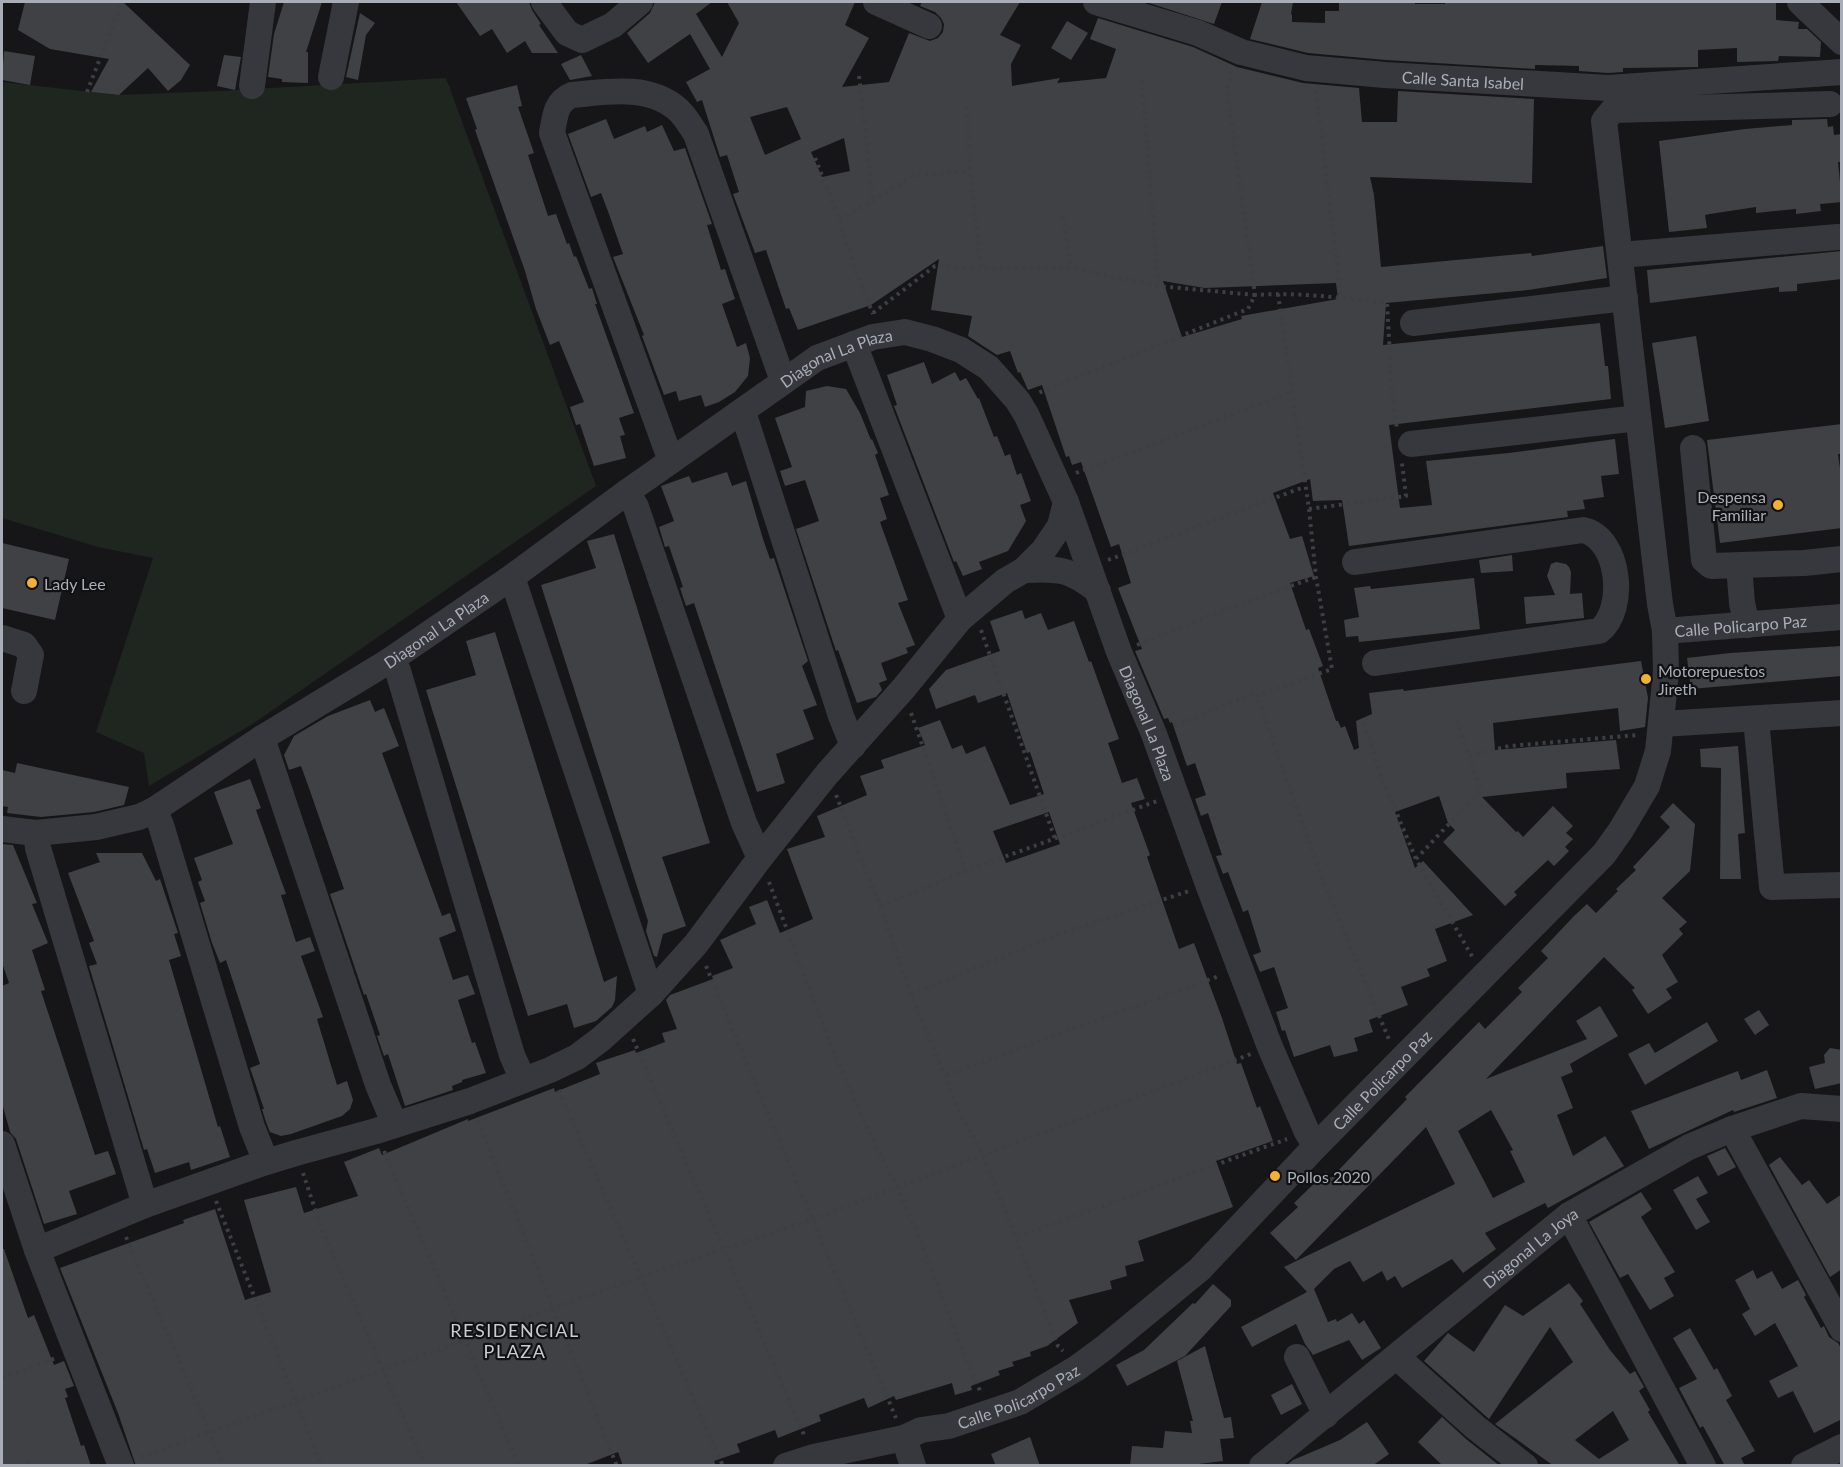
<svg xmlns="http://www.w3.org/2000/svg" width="1843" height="1467" font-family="Lato,sans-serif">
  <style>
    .green { fill: #1e261f }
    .building { fill: #404145; fill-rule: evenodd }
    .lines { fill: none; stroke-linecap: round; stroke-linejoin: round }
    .path { stroke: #3d3f44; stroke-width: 4; stroke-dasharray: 3 4.5; stroke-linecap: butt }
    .minor { stroke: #37383d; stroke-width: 26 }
    .poi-dot { fill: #f2b134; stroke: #111113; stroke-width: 2 }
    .labels { text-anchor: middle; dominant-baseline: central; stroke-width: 4.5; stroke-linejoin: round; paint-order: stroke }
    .street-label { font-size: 16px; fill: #a8adb8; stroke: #111113 }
    .poi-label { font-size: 16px; fill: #a8adb8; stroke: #111113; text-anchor: start }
    .neighbourhood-label { font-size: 18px; letter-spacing: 1.5px; fill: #c9ccd4; stroke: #111113 }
  </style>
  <rect width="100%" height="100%" fill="#161618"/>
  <path class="green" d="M446 78 596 486 254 723 149 786 144 753 96 732 153 558 98 547 2 518V82L118 95 221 91Z"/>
  <path class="building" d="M25 2H123L190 65 181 80 168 91 148 68 119 95 91 92 109 59 50 49 18 30Z
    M284 2H322L306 52H308V83L282 82V79L268 77 274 34Z
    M456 2H529L532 10 541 24 539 25 558 53H532L525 41 507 53 492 29 480 36Z
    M655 2H712L696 14 722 57 739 23 727 2H855L845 25 869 38 842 87 889 82 909 33 930 41 938 38 943 32 944 24 941 18 935 12 920 6 922 2H1020L1000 35 1021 45 1011 64 1012 86 1060 78 1057 83 1106 78 1116 49 1090 39 1098 18 1193 47 1237 67 1303 83 1359 88 1362 122H1397L1398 91 1534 99 1532 183 1370 177 1374 195 1381 267 1531 253 1532 256 1603 246 1607 278 1528 290 1386 303 1383 345 1600 323 1605 366H1608L1611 399 1389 425 1400 508 1432 505 1426 461 1509 453 1615 439 1619 474 1601 476 1604 497 1583 500 1585 509 1567 511 1568 517 1349 546 1342 500 1313 501 1310 479 1273 493 1290 539 1302 536 1314 576 1290 583 1303 621 1306 630 1309 629 1323 666 1318 668 1336 721H1338L1341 728 1345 726 1354 750 1359 748 1356 721 1372 714 1369 693 1403 689 1404 691 1641 661 1648 698 1645 727 1620 731 1618 708 1493 723 1495 750 1616 740 1620 769 1566 773 1567 788 1482 797 1516 832 1518 831 1523 837 1553 806 1573 826 1566 833 1573 839 1565 847 1569 851 1554 866 1548 860 1514 892 1517 895 1505 906 1443 842 1455 830 1448 823 1439 796 1395 812 1415 868 1423 861 1473 915 1435 929 1447 961 1427 969 1430 976 1401 987 1408 1005 1369 1020 1373 1032 1354 1038 1358 1051 1334 1057 1330 1045 1294 1057 1285 1030 1282 1031 1276 1012 1288 1008 1274 967 1260 972 1253 955 1261 952 1248 910 1243 912 1228 872 1223 874 1216 856 1222 855 1208 813 1201 816 1195 799 1206 795 1195 763 1187 766 1172 722 1170 723 1168 718 1164 719 1135 651 1142 649 1118 588 1131 583 1119 544 1111 547 1081 462 1072 465 1069 456 1066 457 1042 385 1028 390 1020 372 1018 373 1010 351 997 355 968 336 972 316 931 310 939 259 871 305 798 330 789 308 786 309 766 250 755 253 733 194 739 192 727 155 720 157 702 100 697 102 686 82 710 69 690 34 648 63 627 33 650 13ZM787 107 801 139 765 155 750 117ZM844 138 850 171 822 177 811 152ZM1163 281 1204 288 1336 283 1338 299 1241 316 1242 319 1182 337Z
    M1146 2H1222L1214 24Z
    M1262 2H1293L1291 14 1292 15V22L1325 23V11H1339V2H1415V4H1445V2H1776V20L1799 22 1798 29H1807L1821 42 1820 57 1779 56 1778 61 1737 62V48L1698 50V67L1623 68V72L1608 73 1579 71V66L1535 65V69L1386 60 1308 53 1250 39Z
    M360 13 375 23 366 35 358 80 346 77Z
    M1067 21 1088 33 1071 60 1051 48Z
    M4 51 35 56 30 85 2 80Z
    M224 55 241 57 235 90 217 86Z
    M581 55 592 76 570 80 561 64Z
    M517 85 522 106 518 107 534 153 528 155 548 216 556 214 567 244 569 243 574 257 576 256 589 289 592 288 597 304H595L634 413 619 418 625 435 620 436 626 458 594 466 580 424 576 425 570 407 584 402 559 341 550 345 536 309 525 271 475 130 477 129 466 98Z
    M606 119 614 139 645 126 647 132 662 125 674 151 685 148 712 224 707 225 721 270 725 269 735 299 722 304 737 347 746 343 750 358 748 376 735 392 719 402 705 407 701 395 679 401 676 391 664 395 642 336 644 335 613 257 623 254 609 214 601 193 591 197 568 134Z
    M1827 119 1828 127 1833 126 1834 135 1842 134V162H1838L1842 202 1820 204 1821 211 1796 214V209L1756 213V207L1710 214 1705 215 1707 228 1669 232 1659 141 1745 129 1792 125V120Z
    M1842 251V279L1797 284V291L1779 292V287L1650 303 1647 270Z
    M1696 336 1709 421 1665 428 1652 343Z
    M924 362 932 384 955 372 960 381 966 378 978 399 979 398 994 437 997 436 1005 456 1010 454 1017 475 1021 473 1031 501 1020 505 1026 521 1008 551 979 562 982 569 963 576 956 561 954 562 894 406 897 405 887 375Z
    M827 386 846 389 860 413 871 440 872 439 878 453 875 455 889 495 880 498 887 519 880 522 908 600 898 603 915 645 906 648 908 653 881 663 887 680 879 683 882 690 876 697 857 703 838 650 836 651 796 529 819 521 805 480 785 486 780 471 792 467 775 418 805 407 806 391Z
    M1842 424V454H1838L1842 483V528L1720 543 1707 440Z
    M727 472 732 486 746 481 763 539 770 559 774 558 808 661 802 666 817 705 803 710 814 739 776 754 785 783 757 792 694 603 686 606 680 588 683 587 669 546 665 547 659 527 674 521 661 486 689 476 692 483Z
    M614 534 710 843 662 857 686 926 663 934 657 957 654 956 646 931 648 921 541 585 596 568 587 541Z
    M2 543 69 559 55 620 2 608Z
    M1512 555 1513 571 1481 573 1479 560Z
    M1556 562 1566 564 1569 567 1571 572 1570 594 1582 593 1584 618 1526 624 1524 597 1555 595 1547 576 1551 564Z
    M1474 578 1480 629 1359 642 1358 636 1346 637 1344 620 1359 617 1354 588 1370 586 1371 589Z
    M1022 610 1025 619 1041 613 1048 630 1074 621 1089 662 1091 661 1119 739 1108 743 1122 783 1137 778 1145 799 1131 803 1150 855 1147 857 1179 949 1194 943 1222 1018 1237 1064 1241 1063 1257 1108 1260 1106 1273 1141 1216 1161 1233 1207 1138 1241 1144 1261 1125 1266 1127 1276 1110 1281 1112 1289 1069 1300 1078 1323 1047 1346 1030 1352 1031 1356 1012 1362 1014 1366 998 1371 1000 1375 971 1386 972 1390 955 1395 952 1383 896 1400 894 1396 868 1408 864 1398 819 1415 821 1421 778 1438 775 1430 737 1444 740 1452 714 1461 716 1466H623L618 1452 582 1466H136L118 1413 60 1268 184 1223 183 1220 215 1209 245 1300 271 1292 244 1200 296 1187 304 1213 358 1196 344 1162 379 1148 382 1155 468 1119V1121L554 1088 555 1092 600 1074 596 1063 635 1050 636 1053 665 1042 662 1033 677 1029 666 1000 670 995 713 979 712 976 733 968 720 940 756 924 749 907 767 900 780 933 813 919 787 849 825 837 817 816 867 795 860 776 884 768 881 760 925 745 918 728 940 720 952 749 962 745 966 754 985 746 1010 805 1044 794 1030 752 1027 753 1007 693 978 703 975 695 936 709 929 689 946 670 1000 651 990 621ZM1049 812 1060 844 1006 863 993 831Z
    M495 632 604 982 617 976 615 1000 612 1007 596 1021 574 1028 567 1004 528 1016 426 690 476 675 466 641Z
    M1841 646V676L1691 689 1687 658 1730 653Z
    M370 700 375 712 384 708 399 746 382 753 442 916 450 913 456 931 439 938 453 980 468 975 475 994 458 1000 472 1043 475 1042 486 1073 462 1080V1082L452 1086 453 1090 405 1106 388 1054 384 1056 377 1036 380 1035 366 994 364 995 330 894 344 889 309 788 301 766 289 770 284 755 294 736 328 716Z
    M1738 746 1745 833 1738 834 1741 879H1720L1721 768 1701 767 1700 749Z
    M17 763 129 787 124 805 94 812 41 817 7 813 8 807 2 806V770L15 773Z
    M250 779 261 808 256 810 286 894 281 895 296 942 310 937 315 951 301 956 323 1017 317 1019 330 1062 337 1085 347 1081 353 1100 350 1109 342 1116 291 1134 281 1136 270 1132 266 1122 262 1109H264L250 1068 260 1064 226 960 220 963 212 943 200 903 205 901 198 882 202 880 194 858 233 844 214 792Z
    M1673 803 1695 824 1690 871 1662 898 1687 922 1679 929 1683 934 1662 955 1678 982 1666 989 1672 998 1648 1014 1632 990 1635 988 1604 957 1486 1079 1587 1039 1576 1021 1600 1006 1618 1036 1570 1064 1573 1072 1561 1077 1573 1108 1557 1115 1573 1156 1605 1136 1624 1166 1548 1208 1545 1203 1485 1233 1496 1249 1463 1273 1452 1259 1402 1288 1395 1276 1387 1281 1382 1271 1363 1282 1350 1261 1334 1269 1314 1289 1328 1322 1336 1319 1337 1322 1352 1313 1359 1324 1364 1320 1381 1348 1362 1360 1349 1340 1313 1355 1305 1344 1296 1324 1252 1347 1241 1327 1307 1292 1284 1267 1455 1184 1426 1127 1296 1260 1270 1233 1298 1207 1294 1203 1326 1172 1331 1178 1407 1099 1405 1097 1479 1022 1485 1029 1522 992 1518 988 1548 958 1541 951 1574 916 1587 904 1596 913 1618 891 1616 889 1636 870 1633 867 1670 827 1660 817ZM1491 1110 1513 1150 1510 1151 1525 1182 1493 1198 1458 1131Z
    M2 844 13 845 37 903 32 904 48 943 32 950 45 990 41 991 95 1155 108 1151 116 1174 69 1191 77 1214 44 1224 16 1139 10 1132 2 1103V986L9 983 2 963Z
    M96 853H142L156 881 160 879 178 933 174 934 181 956 169 960 218 1127 220 1126 230 1157 191 1170 189 1162 155 1173 147 1149 144 1150 89 966 97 964 89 943 94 941 68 873 100 862Z
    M1759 1010 1769 1025 1755 1035 1744 1019Z
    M1707 1022 1718 1041 1645 1085 1628 1054 1649 1043 1655 1053Z
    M1830 1048 1842 1050V1083L1815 1089 1809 1067 1825 1063 1824 1055Z
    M1767 1070 1777 1098 1734 1112 1733 1110 1649 1149 1631 1111 1738 1071 1741 1080Z
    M1725 1148 1736 1167 1718 1176 1707 1156Z
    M1780 1157 1802 1185 1809 1180 1827 1204 1842 1194V1269L1830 1277 1769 1165Z
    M1698 1176 1708 1193 1696 1199 1710 1222 1696 1230 1673 1190Z
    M1641 1192 1652 1209 1641 1217 1675 1272 1664 1278 1674 1296 1650 1310 1628 1274 1620 1278 1589 1222Z
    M2 1249H4L28 1318 34 1315 54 1365 64 1361 74 1386 65 1389 68 1397 65 1398 81 1446 84 1445 91 1466H2Z
    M1753 1270 1757 1279 1772 1271 1782 1289 1798 1280 1806 1295 1804 1297 1821 1328 1824 1326 1829 1337 1838 1343 1842 1350V1419L1814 1433 1793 1391 1778 1398 1769 1381 1798 1366 1775 1323 1755 1336 1742 1314 1750 1309 1735 1280Z
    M1569 1283 1583 1301 1580 1304 1610 1350 1630 1374 1635 1371 1644 1387 1639 1391 1650 1410 1648 1412 1680 1466H1554L1495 1424 1573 1362 1550 1327 1489 1419 1424 1361 1448 1333 1474 1352 1505 1305 1523 1316ZM1613 1411 1629 1440 1599 1459 1575 1440Z
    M1213 1284 1231 1300V1306L1185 1356 1127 1386 1116 1365 1144 1350 1193 1303 1195 1304Z
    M1690 1328 1714 1370 1717 1368 1732 1396 1726 1400 1755 1451 1741 1458 1745 1466H1725L1703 1426 1700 1428 1679 1388 1697 1379 1673 1338Z
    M1205 1346 1224 1418 1231 1417 1234 1438 1220 1439 1223 1461 1182 1466H1130L1132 1446 1163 1448 1165 1431 1192 1433 1190 1421H1193L1177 1361Z
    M1292 1384 1302 1404 1281 1415 1271 1395Z
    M1442 1417 1466 1439 1500 1466H1443L1418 1442Z
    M1367 1422 1389 1454 1372 1466H1286L1293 1460 1340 1440Z
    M1030 1437 1040 1466H996L991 1454Z"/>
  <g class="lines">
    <path class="path" d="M1232 71 1227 89 1255 295C1299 292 1343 298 1387 303L1392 392 1397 429
      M859 76 873 200
      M1142 80 1158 286
      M1316 91 1341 297
      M87 92 122 2
      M967 107 970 171 981 269
      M815 158 840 220 855 270 873 314
      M1063 216 1071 268
      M840 220 915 175 970 171
      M873 313 935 266 981 269 1071 268 1158 286 1255 295 1248 309 1038 393
      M1076 473 1292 392
      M1309 509 1406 496 1402 463
      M1108 560 1304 487
      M981 630 1055 839
      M1137 645 1213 614 1316 577
      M1256 693 1322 878 1390 1042
      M911 713 966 871
      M1364 723 1381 776 1416 859 1473 958
      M1174 726 1255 693 1256 696 1332 669 1316 577 1309 509 1278 294
      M1469 756 1509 746 1637 735
      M836 795 880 906 911 994 961 1115 983 1155 1058 1346 1063 1351
      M1416 859 1481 790 1456 720
      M769 882C797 956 824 1031 856 1103 868 1131 883 1158 896 1186 928 1253 951 1325 981 1393
      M880 906 966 871 1157 801
      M706 966 896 1418
      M911 994 1060 934 1189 891
      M633 1039 805 1437
      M946 1075 1219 976
      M559 1090 723 1466
      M478 1121 617 1466
      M384 1151 519 1466
      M303 1173 322 1230 425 1466
      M216 1201 322 1466
      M126 1237 224 1466
      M1017 1237 1287 1139
      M2 1378 56 1358
      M141 1457 640 1277 813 1219 1251 1054
      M20 1466 33 1461"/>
    <g class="minor">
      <path d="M544 2 567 33 582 40 613 25 640 2"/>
      <path d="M876 2 929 26"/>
      <path id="s1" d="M1096 2 1198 33 1241 52 1306 68 1385 75 1608 88 1842 72"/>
      <path d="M1800 2 1842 42"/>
      <path d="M331 77 346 2"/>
      <path d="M252 86 263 2"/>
      <path d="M1620 255 1838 237"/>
      <path d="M1413 323 1625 298"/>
      <path d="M854 344 960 619"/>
      <path d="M743 412 841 716 853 746"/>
      <path d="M1411 444 1638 418"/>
      <path d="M1693 448 1704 560 1711 566 1804 563 1842 559"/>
      <path d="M671 461 552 133C555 117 555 102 572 95 606 92 647 84 676 108 684 114 690 125 696 134L783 381"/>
      <path d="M627 492 636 507 744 823 760 858"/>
      <path d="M1355 562 1583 530C1620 538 1627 610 1599 631L1375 663"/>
      <path d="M1739 566 1742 603 1747 625"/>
      <path d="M1024 570C1059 568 1070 569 1098 591"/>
      <path d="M512 577 651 994"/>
      <path id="s2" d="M1665 631 1842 617"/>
      <path d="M2 638 24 645 31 655 24 691"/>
      <path d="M389 661 398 671 512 1055 523 1080"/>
      <path d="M1756 719 1772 887 1842 885"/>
      <path d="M1662 724 1842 713"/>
      <path d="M262 738 378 1085 395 1125"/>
      <path d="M154 810 161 825 252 1127 266 1162"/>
      <path id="s3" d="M2 829 36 833 96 827 139 817 154 810 262 738 389 661 512 577 627 492 817 358 873 337 905 332 932 339 961 350 989 368 1018 401 1027 416 1066 502 1119 652 1154 734 1208 884 1270 1047 1307 1132 1316 1146"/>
      <path d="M36 833 38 848 145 1205"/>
      <path d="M1732 1129 1842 1329"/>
      <path d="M2 1144 37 1250 121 1466"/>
      <path d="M1569 1215 1703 1466"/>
      <path d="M37 1250 145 1205 266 1162 296 1153 376 1131 470 1101 550 1070 577 1057 601 1039 651 994 696 944 760 858 827 774 903 689 960 619 1005 581 1024 570 1043 551 1060 526 1066 502"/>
      <path d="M1297 1357 1326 1415"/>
      <path d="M1397 1357 1475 1427 1525 1466"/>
      <path d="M904 1438 913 1466"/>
      <path id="s4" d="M786 1466 814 1457 904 1438 921 1430 949 1426 1020 1402 1077 1368 1104 1348 1200 1269 1316 1146 1604 854 1621 830 1647 786 1658 751 1666 672 1665 631 1660 604 1604 121 1613 110 1830 104"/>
      <path id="s5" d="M1262 1466 1569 1215 1689 1147 1732 1129 1801 1106 1842 1109"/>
      <path d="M1804 1466 1842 1447"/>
    </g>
  </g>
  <g class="poi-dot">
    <circle cx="1778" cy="505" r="6"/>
    <circle cx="32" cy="583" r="6"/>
    <circle cx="1646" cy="679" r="6"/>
    <circle cx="1275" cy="1176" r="6"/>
  </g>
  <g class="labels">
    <g class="street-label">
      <text stroke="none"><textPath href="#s1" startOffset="378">Calle Santa Isabel</textPath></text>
      <text stroke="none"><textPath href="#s3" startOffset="976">Diagonal La Plaza</textPath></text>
      <text stroke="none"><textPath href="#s2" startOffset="76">Calle Policarpo Paz</textPath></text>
      <text stroke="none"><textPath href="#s3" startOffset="490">Diagonal La Plaza</textPath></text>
      <text stroke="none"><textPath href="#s3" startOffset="1534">Diagonal La Plaza</textPath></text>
      <text stroke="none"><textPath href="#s4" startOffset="730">Calle Policarpo Paz</textPath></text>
      <text stroke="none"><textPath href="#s5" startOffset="346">Diagonal La Joya</textPath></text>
      <text stroke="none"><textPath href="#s4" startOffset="244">Calle Policarpo Paz</textPath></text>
    </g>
    <g class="poi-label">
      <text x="1766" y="496" text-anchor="end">Despensa<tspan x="1766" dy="18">Familiar</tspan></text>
      <text x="44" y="583">Lady Lee</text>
      <text x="1658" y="670">Motorepuestos<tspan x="1658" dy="18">Jireth</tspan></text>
      <text x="1287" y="1176">Pollos 2020</text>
    </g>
    <g class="neighbourhood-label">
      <text x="515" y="1330">RESIDENCIAL<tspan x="515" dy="21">PLAZA</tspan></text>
    </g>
  </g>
  <rect width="1843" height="1467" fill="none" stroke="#a8adb8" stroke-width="6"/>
</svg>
